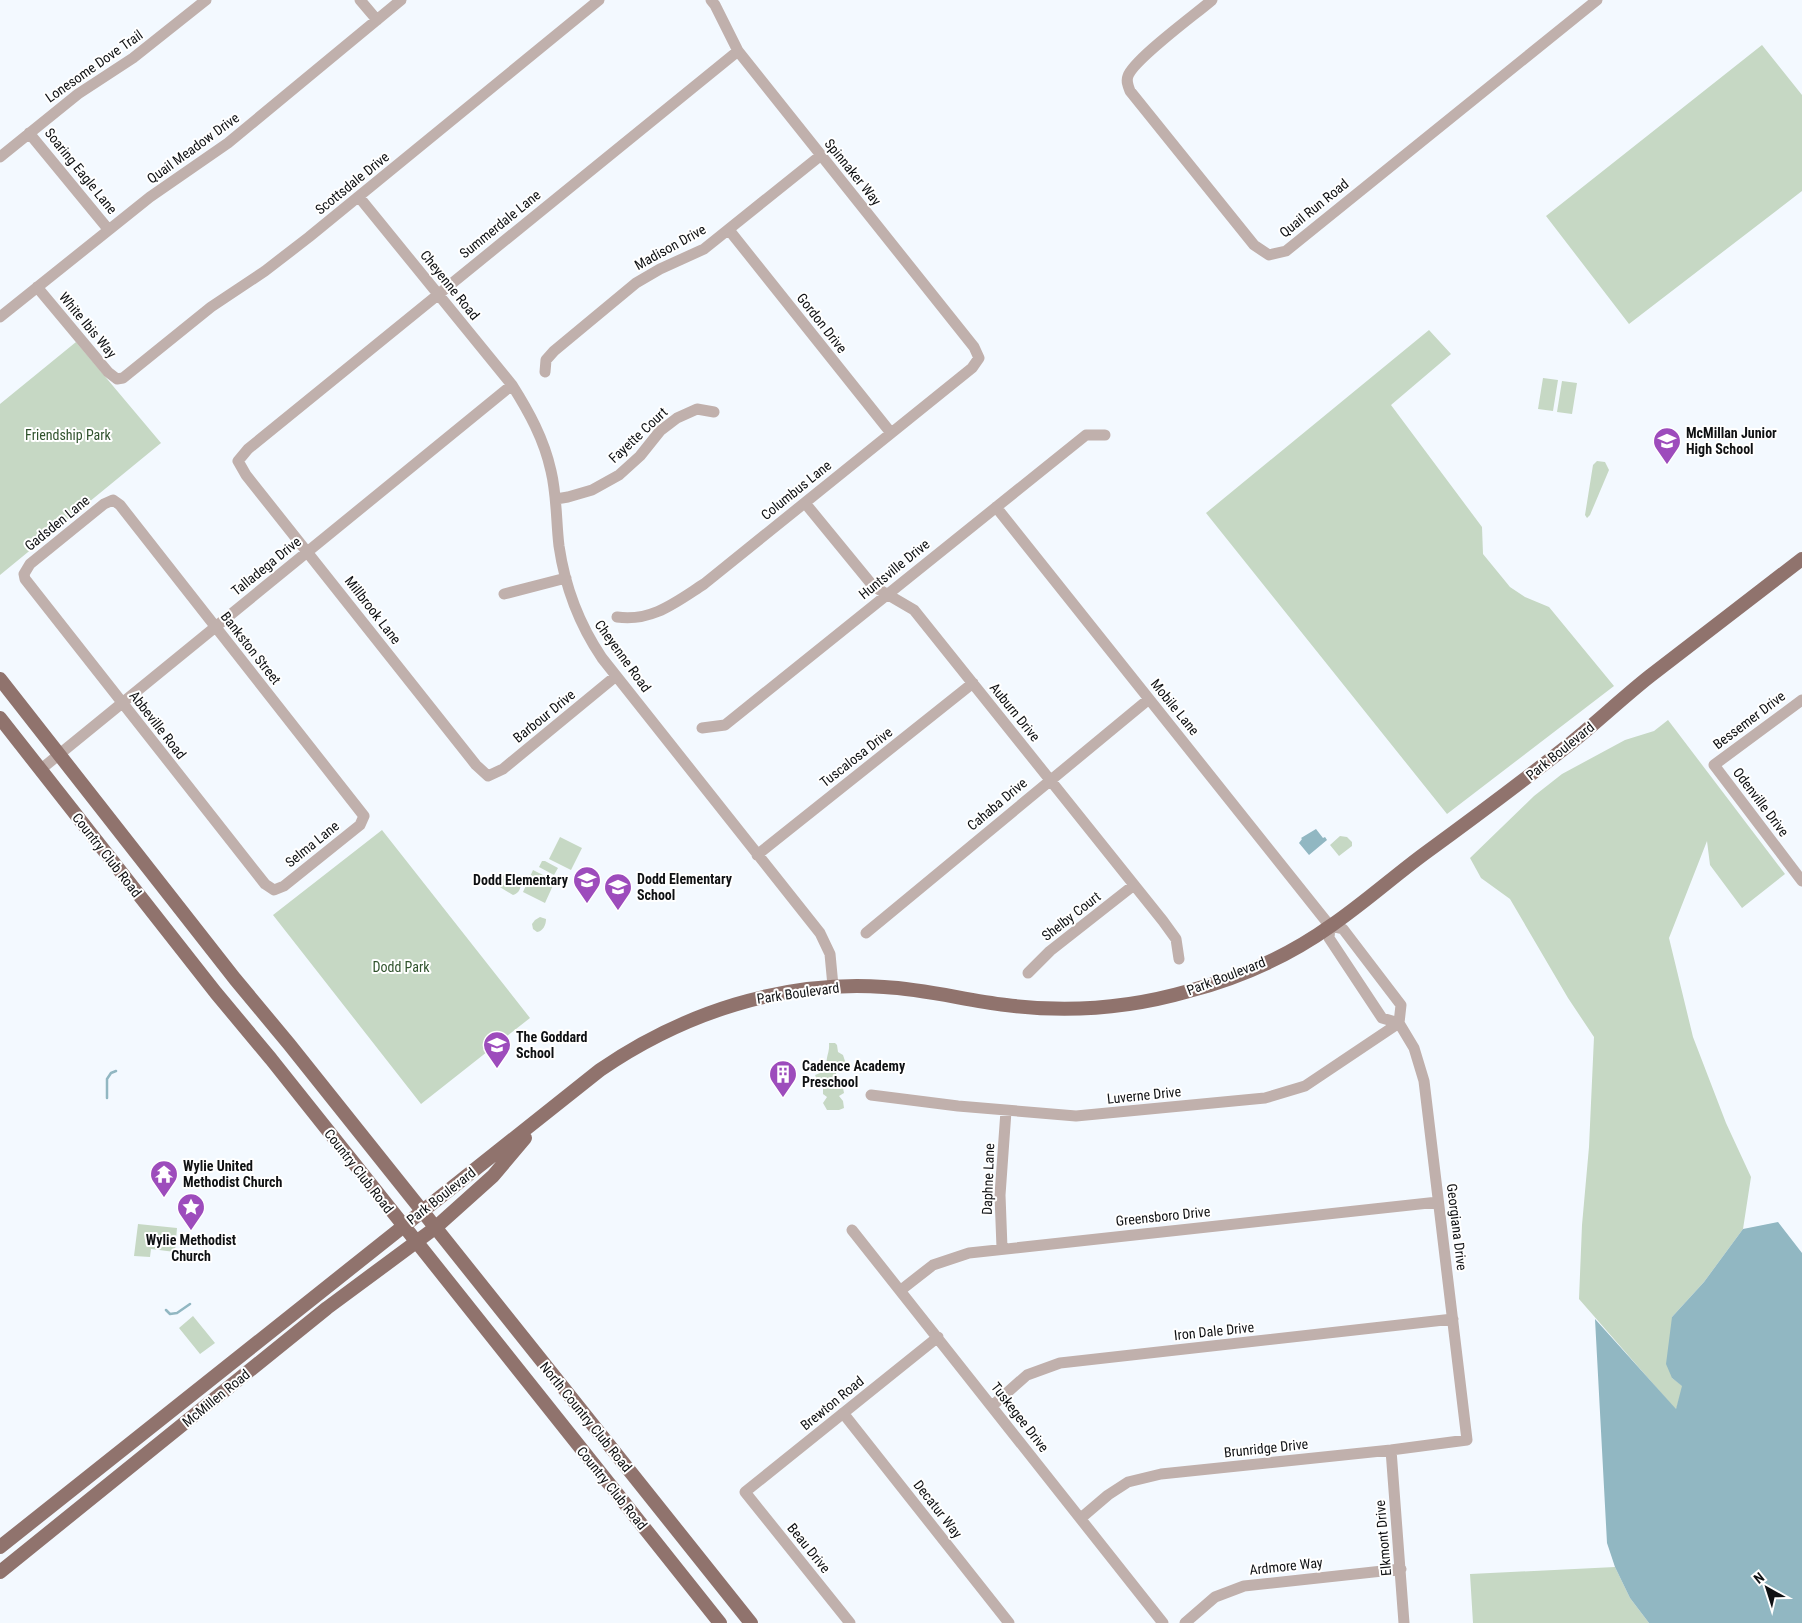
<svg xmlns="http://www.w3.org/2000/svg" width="1802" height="1623" font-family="'Roboto Condensed',sans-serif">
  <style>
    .green { fill: #c6d8c4 }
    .water { fill: #91b7c2 }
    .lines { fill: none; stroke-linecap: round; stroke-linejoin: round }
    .stream { stroke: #91b7c2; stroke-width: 2.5 }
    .minor { stroke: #c0b0ac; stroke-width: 11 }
    .major { stroke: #90736d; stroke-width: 14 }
    .labels { text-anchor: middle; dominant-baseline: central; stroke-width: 4; stroke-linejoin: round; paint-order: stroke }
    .street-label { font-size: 14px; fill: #0f1113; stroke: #fff }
    .poi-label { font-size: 14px; font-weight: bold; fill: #0f1113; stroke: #fff; text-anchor: start }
    .park-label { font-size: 14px; fill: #2f522c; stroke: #fff }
  </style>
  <rect width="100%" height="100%" fill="#f3f9ff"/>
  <path class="green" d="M1762 45 1802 95V191L1629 324 1546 216Z
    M1429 330 1451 354 1391 405 1482 527 1483 554 1510 587 1525 597 1549 607 1614 686 1447 814 1206 513Z
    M76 342 161 443 0 575V404Z
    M1543 378 1558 380 1553 411 1538 409Z
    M1562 381 1577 383 1572 414 1557 412Z
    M1597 461 1605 462 1609 470 1590 515 1587 518 1585 515 1593 465Z
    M1668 720 1785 874 1742 908 1710 865 1707 841 1669 938 1693 1037 1726 1123 1751 1177 1743 1229 1704 1282 1672 1317V1378L1683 1386 1676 1410 1579 1299 1582 1225 1589 1147 1594 1037 1568 998 1510 899 1481 878 1470 858 1534 796 1562 774 1625 740 1654 731Z
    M382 830 530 1018 421 1104 273 915Z
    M1340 836 1347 837 1352 842V846L1339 856 1330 845Z
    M560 837 582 848 571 870 549 859Z
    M542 861H545L558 868 554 875 539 867Z
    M533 870 555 881 545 903 523 892Z
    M504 875 520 883C522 888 518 894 513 895L498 886V880Z
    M540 917 546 919C546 925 543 931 537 932L533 929 532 924 535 920Z
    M829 1043H835L837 1045 838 1052 843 1055 846 1064 832 1069 835 1070 837 1077 821 1083 818 1082 815 1075 828 1070C824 1058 830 1054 829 1043Z
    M840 1082 842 1083 844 1093 839 1096 843 1101 844 1108 839 1110H827L823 1103 827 1097 823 1094V1085Z
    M138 1224 177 1228 175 1252 151 1249 150 1257 134 1256Z
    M193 1316 215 1343 200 1354 179 1328Z
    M1615 1567 1630 1598 1649 1623H1473L1470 1574Z"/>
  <path class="water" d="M1316 829 1323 838 1325 837 1327 840 1309 855 1299 843 1302 839 1301 838Z
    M1778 1222 1802 1253V1623H1649L1630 1598 1615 1567 1607 1543 1595 1319 1676 1409 1682 1386 1672 1378 1666 1364 1672 1317 1704 1282 1743 1229Z"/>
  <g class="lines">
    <path class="stream" d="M107 1098V1079L111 1073 116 1071
      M166 1310 170 1314 177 1313 190 1304"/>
    <path class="minor" d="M360 0 377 20
      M1212 0C1196 14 1134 59 1128 76 1126 81 1128 86 1130 91L1254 245 1269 255 1286 251 1597 0
      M29 133 108 229
      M0 157 78 94 133 58 206 0
      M359 197 512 385C529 412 544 439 551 471 557 496 556 521 559 546 565 587 579 624 602 658L820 933 830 954 833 986
      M729 230 891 433
      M37 287 108 372 117 379 123 378 211 307 265 271 309 237 599 0
      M0 317 150 197 228 143 401 0
      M545 372 546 360 554 351 636 283 660 269 704 249 820 156
      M556 499 568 497 592 490 619 475 640 456 660 431 677 418 697 409 714 412
      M113 500 120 505 364 816 360 825 284 886 274 890 265 884 25 579 24 574 30 564 104 504Z
      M805 503 873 586 914 610 1163 921 1176 939 1179 959
      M996 507 1330 926
      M504 594 566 578
      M617 617C652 622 676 602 704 584L972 368 979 358 974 347 738 51 715 5 711 0
      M616 676 503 769 488 776 476 765 246 475 238 461 248 449 738 51
      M1802 700 1714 765 1802 881
      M702 728 725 725 1086 435H1105
      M40 770 512 385
      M757 855 973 683
      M1330 926 1329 938 1382 1018 1399 1023
      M866 933 1149 699
      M1028 973 1050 951 1134 885
      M871 1095 958 1106 1076 1116 1265 1098 1305 1086 1399 1023
      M852 1230 1163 1623
      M1002 1248 1000 1195 1006 1111
      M901 1290 933 1265 969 1253 1438 1202
      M992 1406 1027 1375 1060 1363 1453 1319
      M843 1413 1009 1623
      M1391 1450 1404 1623
      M1081 1518 1108 1495 1128 1482 1161 1474 1391 1450 1467 1440 1424 1081 1414 1048 1399 1023 1401 1005 1343 929 1330 926
      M850 1623 745 1492 938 1337
      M1185 1623 1215 1597 1244 1586 1401 1569"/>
    <path class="major" d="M0 679 235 979 289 1044 751 1623
      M0 718 216 993 271 1059 720 1623
      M0 1547 600 1070C683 1013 783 980 884 987 925 989 965 1000 1006 1005 1067 1013 1130 1008 1189 991 1239 978 1290 955 1332 925 1364 903 1393 877 1424 854 1472 819 1519 784 1566 747 1595 724 1621 699 1650 676 1701 637 1751 598 1802 559
      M0 1572 327 1308 435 1228 493 1176 525 1138"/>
  </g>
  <defs>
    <g id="school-pin" transform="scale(1.4375)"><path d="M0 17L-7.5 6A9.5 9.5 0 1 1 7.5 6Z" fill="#9d4cbc" stroke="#fff"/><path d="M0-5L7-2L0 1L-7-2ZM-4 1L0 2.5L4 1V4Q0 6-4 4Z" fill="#fff"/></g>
    <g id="building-pin" transform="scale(1.4375)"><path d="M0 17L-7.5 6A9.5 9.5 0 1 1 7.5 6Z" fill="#9d4cbc" stroke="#fff"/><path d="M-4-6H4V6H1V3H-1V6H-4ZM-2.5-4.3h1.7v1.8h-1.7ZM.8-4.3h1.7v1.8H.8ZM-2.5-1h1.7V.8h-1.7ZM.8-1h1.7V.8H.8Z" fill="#fff"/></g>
    <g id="temple-pin" transform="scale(1.4375)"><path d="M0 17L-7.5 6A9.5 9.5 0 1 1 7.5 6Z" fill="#9d4cbc" stroke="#fff"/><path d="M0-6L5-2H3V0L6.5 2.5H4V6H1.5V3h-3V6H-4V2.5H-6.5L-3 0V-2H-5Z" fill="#fff"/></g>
    <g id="sight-pin" transform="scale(1.4375)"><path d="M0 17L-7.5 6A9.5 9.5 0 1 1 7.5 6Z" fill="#9d4cbc" stroke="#fff"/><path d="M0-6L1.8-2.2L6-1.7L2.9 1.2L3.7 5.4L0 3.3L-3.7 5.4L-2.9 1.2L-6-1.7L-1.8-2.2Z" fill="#fff"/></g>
  </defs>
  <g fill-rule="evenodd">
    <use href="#school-pin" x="1667" y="441"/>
    <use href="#school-pin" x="587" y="880"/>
    <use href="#school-pin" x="618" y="887"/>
    <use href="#school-pin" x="497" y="1045"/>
    <use href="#building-pin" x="783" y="1074"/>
    <use href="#temple-pin" x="164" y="1174"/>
    <use href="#sight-pin" x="191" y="1207"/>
  </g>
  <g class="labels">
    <g class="street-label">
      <text transform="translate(94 66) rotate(-35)">Lonesome Dove Trail</text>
      <text transform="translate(193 148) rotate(-36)">Quail Meadow Drive</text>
      <text transform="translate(81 171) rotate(51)">Soaring Eagle Lane</text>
      <text transform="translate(853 172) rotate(51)">Spinnaker Way</text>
      <text transform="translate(352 183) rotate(-39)">Scottsdale Drive</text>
      <text transform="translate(1314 208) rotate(-39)">Quail Run Road</text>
      <text transform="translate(500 224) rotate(-39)">Summerdale Lane</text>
      <text transform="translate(670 247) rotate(-29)">Madison Drive</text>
      <text transform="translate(450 285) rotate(51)">Cheyenne Road</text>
      <text transform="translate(822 323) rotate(52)">Gordon Drive</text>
      <text transform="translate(88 325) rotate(50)">White Ibis Way</text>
      <text transform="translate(638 435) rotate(-43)">Fayette Court</text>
      <text transform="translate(796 490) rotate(-39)">Columbus Lane</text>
      <text transform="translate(57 523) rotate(-39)">Gadsden Lane</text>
      <text transform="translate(266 566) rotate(-39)">Talladega Drive</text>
      <text transform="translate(894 569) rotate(-39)">Huntsville Drive</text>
      <text transform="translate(373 610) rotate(52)">Millbrook Lane</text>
      <text transform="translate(251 648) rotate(52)">Bankston Street</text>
      <text transform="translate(623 656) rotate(54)">Cheyenne Road</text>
      <text transform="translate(1175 707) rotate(51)">Mobile Lane</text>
      <text transform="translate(1015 712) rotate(51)">Auburn Drive</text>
      <text transform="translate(544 716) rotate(-39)">Barbour Drive</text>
      <text transform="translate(1749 720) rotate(-37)">Bessemer Drive</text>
      <text transform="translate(158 725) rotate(52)">Abbeville Road</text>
      <text transform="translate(1560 751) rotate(-39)">Park Boulevard</text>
      <text transform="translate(856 757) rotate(-38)">Tuscalosa Drive</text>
      <text transform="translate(1761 802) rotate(53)">Odenville Drive</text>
      <text transform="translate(997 804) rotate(-40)">Cahaba Drive</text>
      <text transform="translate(312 844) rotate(-39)">Selma Lane</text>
      <text transform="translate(107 855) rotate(52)">Country Club Road</text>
      <text transform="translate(1071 916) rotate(-38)">Shelby Court</text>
      <text transform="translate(1226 976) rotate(-21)">Park Boulevard</text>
      <text transform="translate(798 993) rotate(-8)">Park Boulevard</text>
      <text transform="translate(1144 1095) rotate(-6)">Luverne Drive</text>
      <text transform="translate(359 1171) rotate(52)">Country Club Road</text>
      <text transform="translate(988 1179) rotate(-88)">Daphne Lane</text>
      <text transform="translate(441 1196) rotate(-38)">Park Boulevard</text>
      <text transform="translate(1163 1216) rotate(-6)">Greensboro Drive</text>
      <text transform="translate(1457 1227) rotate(83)">Georgiana Drive</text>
      <text transform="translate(1214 1331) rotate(-6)">Iron Dale Drive</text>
      <text transform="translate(216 1398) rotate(-39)">McMillen Road</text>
      <text transform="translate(832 1403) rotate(-39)">Brewton Road</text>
      <text transform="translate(586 1417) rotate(51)">North Country Club Road</text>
      <text transform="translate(1020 1417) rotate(52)">Tuskegee Drive</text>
      <text transform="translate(1266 1448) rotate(-6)">Brunridge Drive</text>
      <text transform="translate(612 1488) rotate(51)">Country Club Road</text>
      <text transform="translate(938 1509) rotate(52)">Decatur Way</text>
      <text transform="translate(1383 1538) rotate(-95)">Elkmont Drive</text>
      <text transform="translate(809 1548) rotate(51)">Beau Drive</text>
      <text transform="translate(1286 1566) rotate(-6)">Ardmore Way</text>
    </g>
    <g class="poi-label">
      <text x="1686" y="433">McMillan Junior<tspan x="1686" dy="16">High School</tspan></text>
      <text x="637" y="879">Dodd Elementary<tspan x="637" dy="16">School</tspan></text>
      <text x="568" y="880" text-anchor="end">Dodd Elementary</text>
      <text x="516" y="1037">The Goddard<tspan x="516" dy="16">School</tspan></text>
      <text x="802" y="1066">Cadence Academy<tspan x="802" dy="16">Preschool</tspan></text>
      <text x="183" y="1166">Wylie United<tspan x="183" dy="16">Methodist Church</tspan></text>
      <text x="191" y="1240" text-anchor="middle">Wylie Methodist<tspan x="191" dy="16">Church</tspan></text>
    </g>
    <g class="park-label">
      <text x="68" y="435">Friendship Park</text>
      <text x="401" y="967">Dodd Park</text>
    </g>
  </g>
  <g transform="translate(1767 1588) rotate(321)" stroke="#ffffff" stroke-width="4" paint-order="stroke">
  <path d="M0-4L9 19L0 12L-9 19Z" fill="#0f1113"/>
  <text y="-8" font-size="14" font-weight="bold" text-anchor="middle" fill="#0f1113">N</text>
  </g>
</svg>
